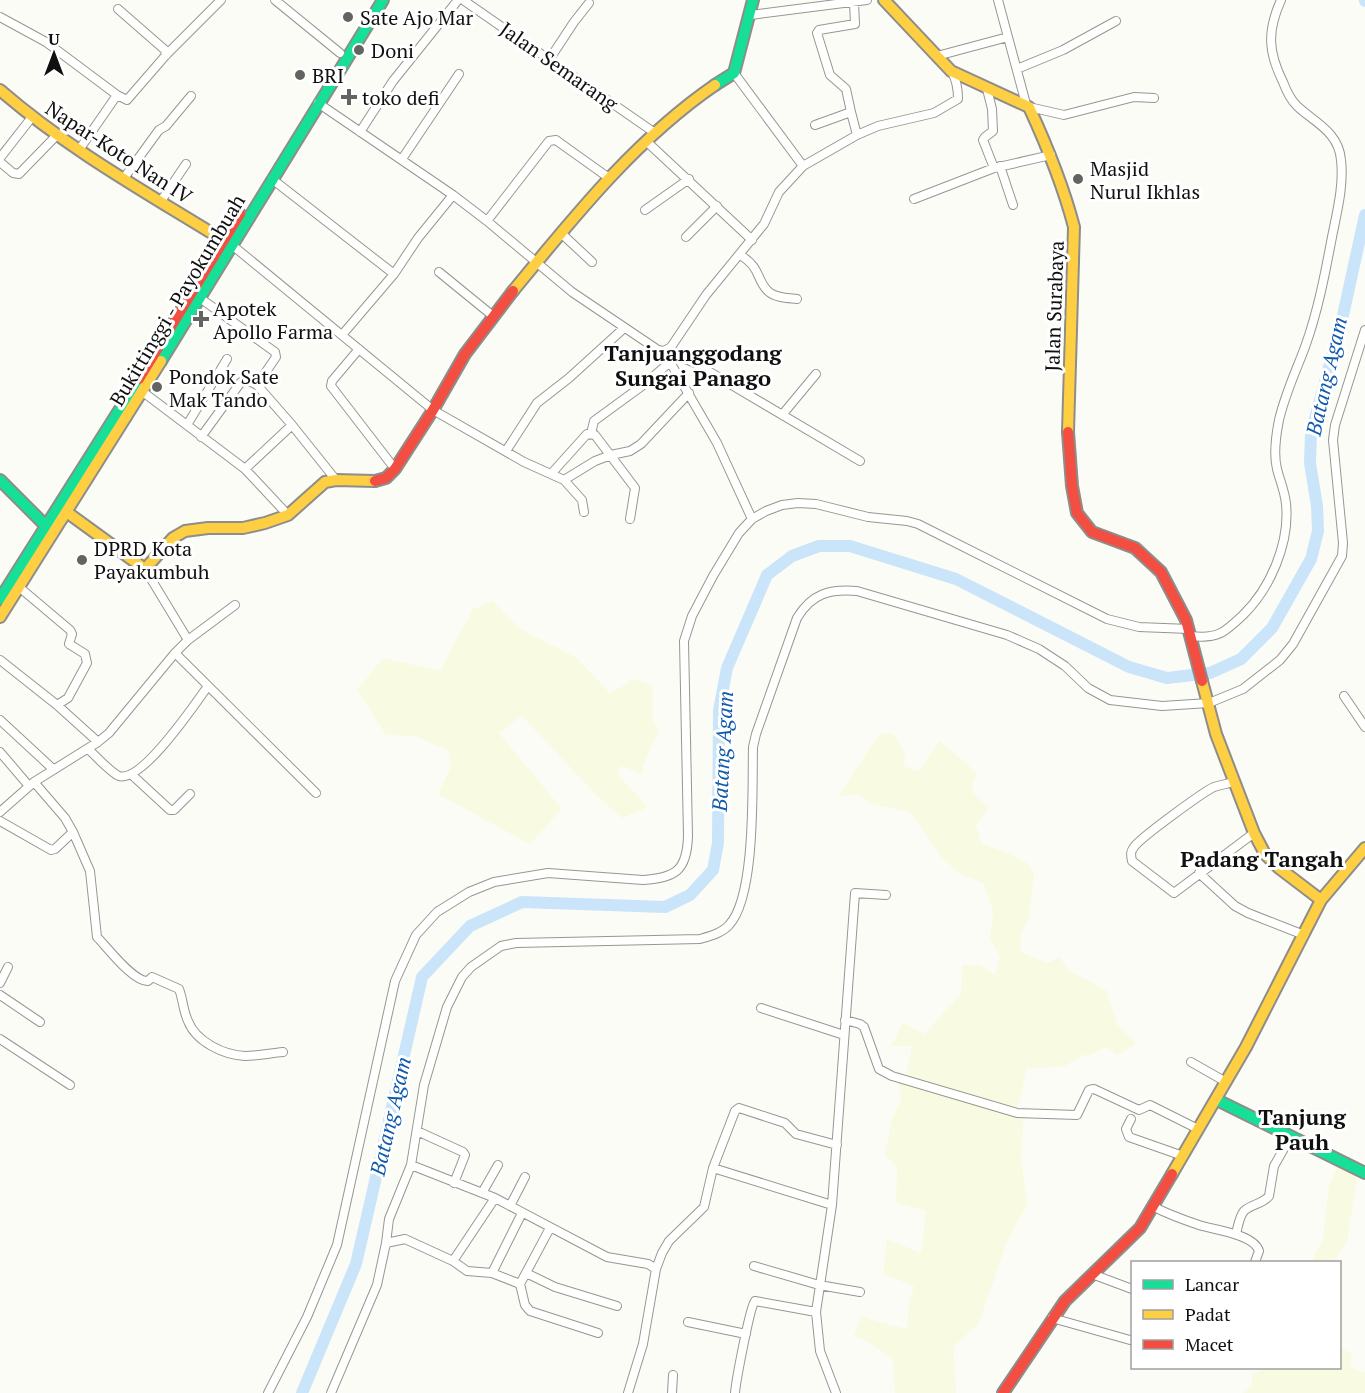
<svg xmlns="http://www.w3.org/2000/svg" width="1365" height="1393" font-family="'PT Serif',serif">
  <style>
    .farmland { fill: #f9fae2 }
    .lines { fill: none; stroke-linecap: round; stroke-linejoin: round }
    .river { stroke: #cae4f9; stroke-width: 12 }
    .street-casing { stroke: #969694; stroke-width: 10 }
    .fast-casing { stroke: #8d8d8b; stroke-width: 14 }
    .slow-casing { stroke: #8d8d8b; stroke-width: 14 }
    .jam-casing { stroke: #8d8d8b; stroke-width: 14 }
    .street { stroke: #fffffe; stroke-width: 8 }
    .fast { stroke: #16e098; stroke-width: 10 }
    .slow { stroke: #ffcf43; stroke-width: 10 }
    .jam { stroke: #f24e42; stroke-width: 10 }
    .poi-dot { fill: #636361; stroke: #fff; stroke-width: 2 }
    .labels { text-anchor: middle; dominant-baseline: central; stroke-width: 6; stroke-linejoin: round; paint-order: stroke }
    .poi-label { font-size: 20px; fill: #101010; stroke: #fff; text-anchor: start }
    .street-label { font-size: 20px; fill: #101010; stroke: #fff }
    .water-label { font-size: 21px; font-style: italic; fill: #105aac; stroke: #fff }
    .quarter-label { font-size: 22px; font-weight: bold; fill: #101010; stroke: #fff }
  </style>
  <rect width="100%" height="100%" fill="#fcfcf7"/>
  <path class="farmland" d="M493 601 520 629 577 658 610 693 625 685 632 679 653 685V722L659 730 643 766V774L621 766 617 774 648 807 622 818 594 793 522 716 499 733 562 809 530 844 438 794 451 767 448 750 414 736 386 735 357 690 383 658 440 671 473 609Z
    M880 733H892L905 752 904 766 918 771 940 741 977 773 973 782V793L989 808 976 825 982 844 1008 853 1029 864 1034 874 1029 920 1021 934V952L1047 963 1060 957 1068 970 1107 991 1117 1024 1136 1044 1117 1055 1106 1047 1090 1055H1084L1063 1067 1027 1068 1017 1112 1024 1114 1021 1157 1027 1204 1006 1244 979 1323 953 1347 956 1393H895L893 1360 872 1344 854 1336 861 1317 907 1329 909 1305 914 1286 883 1274 887 1239 921 1253 926 1211 896 1203 897 1168 885 1155 892 1118 901 1101 898 1083 905 1080 912 1046H891L903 1022 924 1034 961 994 962 965H980L995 975 1000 957 990 939 993 912 984 884 959 873 942 858 910 812 873 804 859 795 838 796Z
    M1337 1168 1358 1172 1347 1241 1333 1262H1311L1323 1239 1329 1185Z
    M1340 1345 1341 1348 1352 1354 1350 1367 1365 1372V1393H1243L1252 1384V1375L1265 1368H1340Z"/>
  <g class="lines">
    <path class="river" d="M1365 0V1
      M302 1393 356 1264 422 977 470 926 522 902 665 907 690 895 713 870 718 843 719 710 727 668 767 575 792 556 819 546H850L956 579 1129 667 1167 678 1210 673 1241 659 1272 628 1311 559 1318 531 1317 506 1310 463 1311 433 1342 320 1365 215"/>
    <g class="street-casing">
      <path id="street" d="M275 0 340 53
        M463 0 655 133
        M998 0 1026 104
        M118 9 165 50 166 55
        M751 15 867 0
        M0 17 46 42 117 95 127 100 166 55 221 0
        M937 56 1008 37
        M549 60 574 22 589 3
        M1017 69 1063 50 1116 21
        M734 73 803 166
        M987 89 992 109 993 131 985 137 983 140 994 168
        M318 103 453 195 487 221 572 292 658 350 664 351 671 347 706 295 764 224 779 192 803 166 857 135 878 126 934 113 958 99C958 89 957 81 952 72
        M1029 107 1064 115 1134 97 1154 98
        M851 112 846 89 830 75 817 33 819 30 855 24 854 2
        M815 125 851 112 857 135
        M360 132 393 81 458 0
        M646 141 752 240
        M79 150 117 95
        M0 158 32 117
        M402 159 459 74
        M0 162 13 173 19 174 56 136
        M1000 166 1013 205
        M124 178 159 130 166 126 191 96
        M272 179 394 274
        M914 199 994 168 1051 155
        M161 201 186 164
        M645 210 689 179
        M487 221 549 141 556 140 560 143 609 178
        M561 233 592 262
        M686 237 717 206
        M232 245 433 410 524 462 564 480 582 500 584 512
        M740 255C762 268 756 281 769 292 776 298 789 298 797 299
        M439 272 493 316
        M200 298 275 352 276 357 257 385 292 425 336 480
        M342 335 394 274 418 238 453 195
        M359 349 332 381 331 386 395 469
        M668 352 693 362 860 461
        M670 362 717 443 752 519
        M143 392 245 469 288 515
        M782 415 816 374
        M187 425 227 359
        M591 434 594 421 646 383 670 362V359
        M201 437 241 382 247 380 257 385
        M506 451 537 403 569 378 623 329
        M245 469 292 425
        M551 474 587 434 595 435 635 488 630 519
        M564 480 595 461 611 455 630 451 641 444 689 393
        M19 587 70 630 72 634 69 644 85 654 87 663 68 698 57 705
        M1191 636C1218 639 1224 633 1243 615 1270 589 1290 543 1286 504 1285 492 1280 481 1277 469 1273 453 1276 435 1279 420 1285 394 1296 371 1305 347 1318 311 1325 274 1332 237 1337 212 1344 185 1341 160 1339 132 1314 122 1297 106 1290 99 1286 90 1283 82 1268 52 1267 31 1281 0
        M188 640 235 605
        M175 653 316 793
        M0 660 57 705 98 742
        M1344 696 1365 727
        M0 720 53 769
        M88 749C95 755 111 773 119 776 142 783 195 704 208 686
        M0 752 29 786
        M131 774 170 810H174L190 794
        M1233 782C1227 784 1220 785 1214 787 1203 792 1140 838 1134 847 1130 852 1131 855 1132 861L1174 893 1254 833
        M0 812 34 782 98 742 109 733 175 653 188 640 145 569
        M0 821 51 850 55 849 73 832 65 818 34 782
        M73 832 90 871 97 937C107 947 133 982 148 981L152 977 179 989C183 999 183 1011 188 1021 196 1042 224 1055 245 1056 258 1056 271 1053 283 1052
        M1199 873 1235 906 1248 913 1304 935
        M0 983 8 967
        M0 995 40 1022
        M761 1008 844 1035
        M845 1020 860 1024 864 1027 879 1069 892 1076 1017 1113 1077 1115 1089 1090 1094 1089 1139 1110 1150 1105 1198 1129
        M0 1039 70 1085
        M1191 1062 1226 1082
        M1131 1119 1126 1129 1129 1137 1183 1156
        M417 1131 463 1152 465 1155 454 1183
        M411 1165 495 1198 607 1257 648 1264 656 1269
        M713 1168 832 1205
        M482 1193 498 1165
        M495 1198 453 1261 405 1239 386 1243 389 1219 411 1165 424 1085 447 1007 462 977 471 967 501 946 516 943 700 939C710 936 722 933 729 925 756 897 752 787 753 747L756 734 797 618C812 593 830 589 857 591L1007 635 1039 649 1065 666 1088 688 1110 700 1162 706 1209 703 1243 689 1280 660 1293 644 1342 556 1343 543 1333 440 1335 425 1365 330
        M510 1206 525 1177
        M1154 1207C1168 1214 1184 1220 1199 1225 1214 1230 1254 1234 1259 1251L1255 1262
        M1236 1234C1238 1227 1239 1217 1244 1211 1251 1204 1263 1204 1269 1196L1274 1166 1290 1138
        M453 1261 467 1271 492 1273 520 1284 525 1305 530 1311 598 1333
        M754 1266 819 1285 860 1292
        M492 1273 522 1213
        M526 1273 555 1287 617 1306
        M1092 1274 1132 1289
        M520 1284 550 1228
        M1052 1318 1130 1340
        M688 1322 746 1334
        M268 1393 307 1317 337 1245 395 981 416 935 437 912 469 892 494 882 548 873 643 880C676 878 687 870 688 836L684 641 692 616 713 576 739 533 752 519 766 511 782 505 798 503 816 504 868 517 907 521 918 524 1107 619 1139 627 1189 629
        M331 1393 377 1285 386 1243
        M628 1393 643 1344 656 1269 662 1253 669 1241 704 1207 713 1168 735 1111 739 1108 785 1123 796 1134 837 1145
        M672 1393 673 1375
        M735 1393C736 1381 750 1306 755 1301L816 1312
        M836 1393 820 1351 816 1312 832 1205 855 893 886 895"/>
    </g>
    <g class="fast-casing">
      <path id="fast" d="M715 85 734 73 753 0
        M161 361 383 0
        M0 480 47 527
        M0 599 139 379
        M1217 1100 1365 1173"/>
    </g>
    <g class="slow-casing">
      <path id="slow" d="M884 0 951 71 1029 107C1047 146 1063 185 1074 227L1068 432
        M0 90C68 149 147 193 223 240
        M513 291C574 217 635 140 715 85
        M68 513 145 569 173 538 185 531 208 528H243L265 523 288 515 325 482 336 480 375 481
        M0 617 161 361
        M1202 681 1216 734 1254 833 1265 854 1279 868 1321 900
        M1172 1174 1246 1047 1321 900 1365 848"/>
    </g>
    <g class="jam-casing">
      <path id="jam" d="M139 379 240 214
        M1068 432 1072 486 1077 513 1092 532 1135 548 1161 572 1186 620 1202 681
        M375 481 386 478 395 469 433 410 465 354 513 291
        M1003 1393 1065 1301 1140 1228 1172 1174"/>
    </g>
    <use href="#street" class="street"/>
    <use href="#fast" class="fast"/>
    <use href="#slow" class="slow"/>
    <use href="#jam" class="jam"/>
  </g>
  <g class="poi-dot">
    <circle cx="348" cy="17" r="6"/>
    <circle cx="359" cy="50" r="6"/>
    <circle cx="300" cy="75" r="6"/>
    <path d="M346 88h6v6h6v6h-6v6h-6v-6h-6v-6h6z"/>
    <circle cx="1078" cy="179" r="6"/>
    <path d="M198 310h6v6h6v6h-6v6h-6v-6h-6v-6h6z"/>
    <circle cx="157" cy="387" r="6"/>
    <circle cx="82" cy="560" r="6"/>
  </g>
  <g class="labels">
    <g class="poi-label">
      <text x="360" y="17">Sate Ajo Mar</text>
      <text x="371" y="50">Doni</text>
      <text x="312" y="75">BRI</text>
      <text x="362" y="97">toko defi</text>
      <text x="1090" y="168">Masjid<tspan x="1090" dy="23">Nurul Ikhlas</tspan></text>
      <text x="213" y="308">Apotek<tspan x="213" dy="23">Apollo Farma</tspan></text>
      <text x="169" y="376">Pondok Sate<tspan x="169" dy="23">Mak Tando</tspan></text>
      <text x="94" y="548">DPRD Kota<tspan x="94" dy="23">Payakumbuh</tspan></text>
    </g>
    <g class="street-label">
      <text transform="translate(559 66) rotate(35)">Jalan Semarang</text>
      <text transform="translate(119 152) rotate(33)">Napar-Koto Nan IV</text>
      <text transform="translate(177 300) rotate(-59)">Bukittinggi - Payokumbuah</text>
      <text transform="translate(1054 306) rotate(-88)">Jalan Surabaya</text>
    </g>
    <g class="water-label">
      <text transform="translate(1326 376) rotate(-77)">Batang Agam</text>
      <text transform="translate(722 751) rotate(-87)">Batang Agam</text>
      <text transform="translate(390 1116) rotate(-77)">Batang Agam</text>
    </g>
    <g class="quarter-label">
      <text x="693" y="352">Tanjuanggodang<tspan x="693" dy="25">Sungai Panago</tspan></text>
      <text x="1262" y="858">Padang Tangah</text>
      <text x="1302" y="1116">Tanjung<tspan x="1302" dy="25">Pauh</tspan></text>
    </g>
  </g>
  <rect x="1131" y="1261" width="210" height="108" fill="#ffffff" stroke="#9f9f9f" stroke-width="1.5"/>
  <rect x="1143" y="1280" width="30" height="9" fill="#16e098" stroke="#9f9f9f" stroke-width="1.5"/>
  <text x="1185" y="1291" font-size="18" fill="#101010">Lancar</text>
  <rect x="1143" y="1310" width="30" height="9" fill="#ffcf43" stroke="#9f9f9f" stroke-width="1.5"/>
  <text x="1185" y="1321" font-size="18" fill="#101010">Padat</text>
  <rect x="1143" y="1340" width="30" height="9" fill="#f24e42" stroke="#9f9f9f" stroke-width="1.5"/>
  <text x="1185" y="1351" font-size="18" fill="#101010">Macet</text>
  <g transform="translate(54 54)" stroke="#ffffff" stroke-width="4.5" paint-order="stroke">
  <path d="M0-4.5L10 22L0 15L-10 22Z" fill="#101010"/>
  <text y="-9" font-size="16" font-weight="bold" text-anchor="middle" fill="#101010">U</text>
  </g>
</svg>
